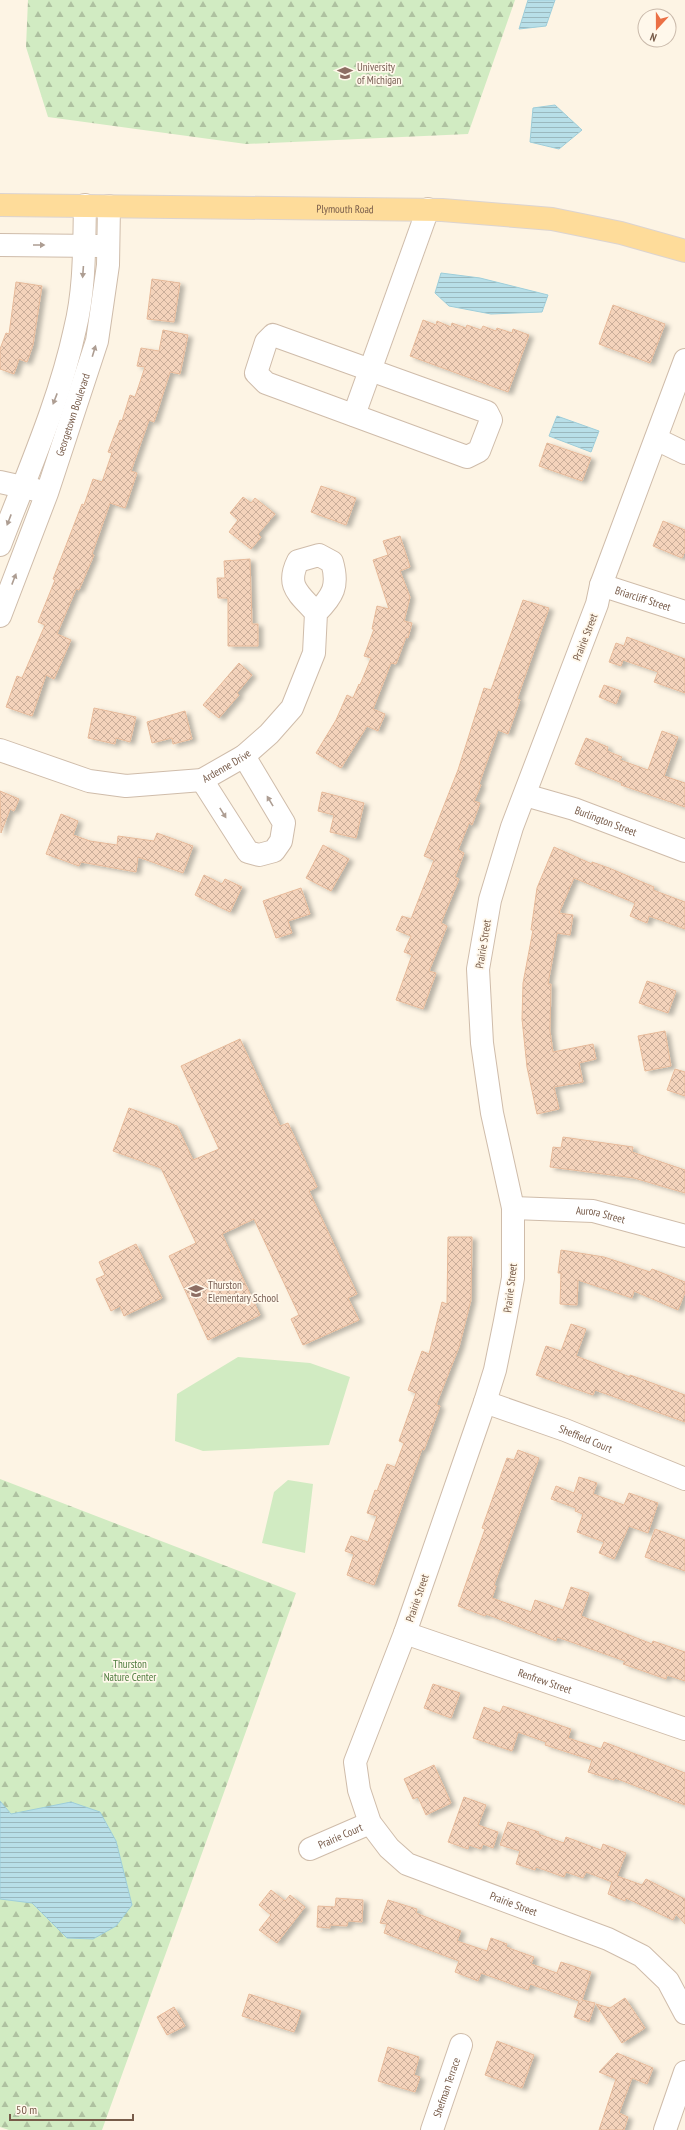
<svg xmlns="http://www.w3.org/2000/svg" width="685" height="2130" font-family="'PT Sans Narrow',sans-serif">
  <style>
    .forest { fill: url(#forest-firs) }
    .green { fill: #d1ebc2 }
    .water { fill: url(#water-rules); stroke: #9eceda }
    .building { fill: url(#building-cross-hatch); stroke: #e7ba9a; filter: url(#shadow) }
    .lines { fill: none; stroke-linecap: round; stroke-linejoin: round }
    .minor-casing { stroke: #cfbcaa; stroke-width: 24 }
    .major-casing { stroke: #dcd4d0; stroke-width: 24 }
    .minor { stroke: #fff; stroke-width: 22 }
    .major { stroke: #fedc9a; stroke-width: 22 }
    .oneway { fill: #ad9d92 }
    .labels { text-anchor: middle; dominant-baseline: central; stroke-width: 3.5; stroke-linejoin: round; paint-order: stroke }
    .education-label { font-size: 11px; fill: #785e54; stroke: #fff8eb; text-anchor: start }
    .street-label { font-size: 11px; fill: #775b49; stroke: #fff8eb }
    .park-label { font-size: 11px; fill: #507d40; stroke: #fff8eb }
  </style>
  <defs>
    <pattern id="forest-firs" width="22" height="20" patternUnits="userSpaceOnUse"><rect width="22" height="20" fill="#d1ebc2"/><path d="M5 1l3.5 6h-7zM16 11l3.5 6h-7z" fill="#aec1a0"/></pattern>
    <pattern id="water-rules" width="6" height="5" patternUnits="userSpaceOnUse"><rect width="6" height="5" fill="#b8dfe8"/><path d="M0 2.5h6" fill="none" stroke="#9ab8be"/></pattern>
    <pattern id="building-cross-hatch" width="8" height="8" patternUnits="userSpaceOnUse"><rect width="8" height="8" fill="#f4d3bb"/><path d="M0 0l8 8M0 8l8-8" fill="none" stroke="#caae9a"/></pattern>
    <filter id="shadow"><feDropShadow dx="4.5" dy="2.5" stdDeviation="2" flood-color="#0004"/></filter>
  </defs>
  <rect width="100%" height="100%" fill="#fdf4e4"/>
  <path class="forest" d="M28 0H515L468 134 246 144 48 117 26 47Z
    M0 1479 296 1593 102 2130H9L0 2127Z"/>
  <path class="green" d="M238 1357 310 1363 350 1377 329 1445 203 1451 175 1441 177 1394Z
    M288 1480 313 1484 305 1553 262 1543 274 1492Z"/>
  <path class="water" d="M528 0H555L546 26 519 29Z
    M555 105 582 130 559 149 530 142 533 108Z
    M441 273 480 278 548 295 542 312 491 314 449 306 435 293Z
    M557 416 599 431 591 452 549 436Z
    M0 1801 11 1814 71 1802 100 1812 116 1841 132 1905 116 1926 93 1939 67 1938 32 1903 0 1899Z"/>
  <path class="building" d="M152 279 180 283 174 322 147 319Z
    M16 282 42 286 33 345 27 362 19 359 14 374 0 369V349L6 333 9 334Z
    M613 305 665 324 650 363 599 344Z
    M423 320 436 325 437 321 451 327 452 323 466 328 467 325 481 330 483 326 496 331 497 328 512 333 513 329 529 335 508 392 410 356Z
    M163 330 188 335 180 374 170 372 154 422 149 420 131 471 137 473 125 508 110 503 92 554 94 555 79 590 76 589 57 634 71 640 54 679 46 675 32 716 6 707 17 676 22 678 45 625 38 622 55 580 53 579 82 504 84 505 93 479 102 482 112 453 108 452 120 420 122 421 130 395 135 397 145 367 137 366 141 348 159 351Z
    M547 443 591 458 582 481 539 466Z
    M321 486 356 498 346 525 311 512Z
    M243 497 251 503 255 498 275 514 258 534 261 537 251 549 229 532 238 520 230 513Z
    M663 521 685 530V551L682 558 653 546Z
    M400 536 410 567 400 571 410 597 404 621 412 623 408 638 406 637 396 664 391 663 373 709 385 714 378 731 367 726 341 768 316 753 336 720 347 695 353 698 359 684 360 685 371 658 364 656 374 629H372L377 606 389 609 373 560 388 555 383 541Z
    M250 559 252 624H258V646H228V598H218L217 578H225L224 561Z
    M523 600 549 608 517 699 520 700 508 734 498 730 479 784 481 785 474 801 480 803 472 825 469 823 458 850 464 853 455 877 459 879 441 923 447 926 429 971 436 973 423 1009 396 1000 412 955 404 952 411 936 396 930 402 916 411 919 434 860 424 856 458 770 484 688 491 690Z
    M627 637 685 659V693L654 682 658 672 623 660 621 666 609 662 616 643 624 646Z
    M239 663 252 675 237 693 239 695 219 718 203 705Z
    M604 685 621 691 616 704 599 697Z
    M94 708 136 717 130 742 116 738 115 744 88 738Z
    M185 711 192 739 173 744 172 738 152 743 147 722Z
    M662 731 678 737 664 776 685 783V807L621 785 622 783 575 764 586 738 608 747 607 751 622 757 620 760 648 770Z
    M0 791 19 799 14 811 10 809 1 833Z
    M322 792 364 803 356 838 330 832 334 815 318 811Z
    M61 814 78 821 73 835 90 841 117 845 118 836 154 841 157 833 193 846 183 873 138 857 136 872 81 862 79 866 46 854Z
    M323 845 349 859 331 891 306 878Z
    M554 847 592 864V862L609 868 654 887 653 890 685 902V929L649 916 647 923 630 916 635 903 574 878 559 913 573 915 570 935 557 933 548 984H551L550 1031 553 1052 593 1044 596 1059 579 1063 583 1082 554 1087 559 1109 537 1114 527 1067 522 1019 523 983 533 930H531L537 888Z
    M204 875 222 884 225 879 242 887 230 912 195 895Z
    M301 888 310 914 288 921 292 933 276 938 263 901Z
    M647 981 676 991 668 1013 639 1003Z
    M665 1031 671 1066 645 1071 638 1036Z
    M240 1039 280 1126 288 1123 317 1187 309 1191 357 1294 348 1298 359 1320 303 1345 291 1319 299 1315 254 1219 222 1234 260 1315 208 1340 169 1256 196 1243 161 1168 113 1151 129 1108 177 1126 193 1160 219 1149 181 1066Z
    M675 1069 685 1072V1096L667 1090Z
    M563 1137 633 1147 632 1152 685 1170V1193L634 1178 550 1167 553 1147 561 1148Z
    M448 1237H472L471 1300 459 1347 436 1405 440 1406 424 1450 422 1449 374 1585 347 1575 354 1554 345 1551 351 1536 368 1542 377 1516 367 1513 375 1490 377 1491 387 1464 395 1467 404 1443 399 1441 416 1393 408 1390 422 1351 429 1354 442 1302 447 1304Z
    M136 1244 162 1298 124 1316 120 1306 111 1311 96 1279 105 1275 99 1262Z
    M561 1250 604 1257 650 1272 652 1269 685 1282V1292L678 1310 634 1291 632 1298 578 1280 577 1305 560 1304 561 1273H558Z
    M571 1324 586 1329 576 1356 630 1377V1375L685 1395V1422L595 1390 593 1395 536 1375 546 1346 561 1351Z
    M518 1450 539 1458 494 1585 496 1586 492 1598 531 1612 535 1600 563 1610 571 1587 589 1593 581 1616 652 1644 653 1641 685 1652V1681L667 1675 666 1679 623 1664 625 1661 557 1637 556 1641 486 1614 485 1616 458 1606 485 1529 482 1528 507 1458 514 1460Z
    M579 1477 597 1483 593 1494 624 1505 629 1493 658 1503 648 1533 629 1526 614 1559 599 1553 604 1542 577 1532 583 1514 575 1511 576 1508 551 1499 556 1486 574 1493Z
    M655 1529 685 1540V1571L645 1557Z
    M433 1684 460 1693 451 1718 424 1708Z
    M503 1706 571 1729 568 1738 601 1749 604 1742 685 1773V1805L615 1778 614 1780 588 1772 592 1760 545 1745 546 1742 518 1732 512 1751 473 1738 484 1707 500 1713Z
    M434 1765 451 1803 426 1815 418 1797 413 1799 404 1779Z
    M464 1797 486 1805 478 1825 498 1832 493 1848 483 1844 481 1849 469 1845 468 1849 448 1842Z
    M508 1822 539 1832 538 1834 564 1843 566 1837 601 1850 603 1844 626 1853 617 1876 642 1885 646 1879 685 1899V1924L676 1914 673 1920 626 1898 625 1901 608 1894 612 1882 586 1872 583 1878 566 1872 564 1877 536 1867 535 1870 516 1864 520 1851 500 1845Z
    M271 1890 285 1901 290 1895 305 1907 277 1943 259 1930 271 1915 259 1905Z
    M336 1898 363 1900 362 1922 348 1921 347 1926 330 1925V1928L317 1927 318 1906 335 1907Z
    M388 1900 417 1909 416 1913 461 1931 457 1941 487 1951 491 1938 507 1944 506 1947 534 1957 531 1964 557 1973 561 1962 591 1972 582 2000 595 2003 589 2022 574 2017 579 2001 530 1984 528 1990 481 1973 478 1981 455 1972 459 1961 384 1933 387 1924 380 1923Z
    M249 1994 301 2011 294 2032 242 2016Z
    M625 1998 645 2028 622 2043 596 2004 610 2008Z
    M174 2007 185 2026 167 2035 157 2017Z
    M497 2041 534 2055 522 2088 485 2075Z
    M388 2047 419 2057 414 2075 420 2077 415 2092 378 2081Z
    M617 2053 653 2068 647 2084 632 2078 619 2113 628 2117 624 2130H599L616 2079 599 2072Z"/>
  <g class="lines">
    <g class="minor-casing">
      <g id="minor">
        <path d="M0 245 99 246"/>
        <path d="M273 335 487 412 491 420 479 451 467 457 266 383 256 373 266 342Z"/>
        <path id="s1" d="M685 360 601 585 597 604 512 827 490 900 478 969 482 1043 492 1113 513 1208V1278L505 1321 495 1370 485 1402 405 1633 355 1762 359 1790 370 1823 389 1848 407 1864 608 1939 642 1956 668 1981 685 2013"/>
        <path d="M354 415 428 209"/>
        <path d="M656 439 685 453"/>
        <path d="M0 482 36 490"/>
        <path d="M0 545C27 474 59 403 75 329 85 289 84 247 85 205"/>
        <path id="s2" d="M601 585 685 612"/>
        <path id="s3" d="M0 616 47 493 97 341 108 265 109 206"/>
        <path id="s4" d="M0 750 89 781 126 786 202 780 244 756 269 734 292 708 314 653 316 613C333 596 339 586 332 562L319 555 298 561C285 587 300 594 316 613"/>
        <path d="M202 780 248 852 259 855 274 851 281 841 284 823 244 756"/>
        <path id="s5" d="M525 795 574 809 685 851"/>
        <path id="s6" d="M513 1208 593 1211 685 1236"/>
        <path id="s7" d="M485 1402 565 1430 685 1479"/>
        <path id="s8" d="M405 1633 685 1729"/>
        <path id="s9" d="M310 1849 370 1823"/>
        <path id="s10" d="M432 2130 461 2045"/>
        <path d="M665 2130 685 2072"/>
      </g>
    </g>
    <g class="major-casing">
      <g id="major">
        <path id="s11" d="M0 205 442 210 552 219 621 233 685 251"/>
      </g>
    </g>
    <use href="#minor" class="minor"/>
    <use href="#major" class="major"/>
  </g>
  <defs><path id="oneway-solid" d="M-6-.8H1V-3.2L6.5 0L1 3.2V.8H-6Z"/></defs>
  <g class="oneway">
    <use href="#oneway-solid" transform="translate(39 245)"/>
    <use href="#oneway-solid" transform="translate(83 272) rotate(94)"/>
    <use href="#oneway-solid" transform="translate(94 351) rotate(-73)"/>
    <use href="#oneway-solid" transform="translate(55 399) rotate(111)"/>
    <use href="#oneway-solid" transform="translate(9 520) rotate(111)"/>
    <use href="#oneway-solid" transform="translate(14 579) rotate(-69)"/>
    <use href="#oneway-solid" transform="translate(270 801) rotate(-121)"/>
    <use href="#oneway-solid" transform="translate(223 813) rotate(58)"/>
  </g>
  <defs>
    <g id="university-bare" transform="scale(1.2)"><path d="M0-5L7-2L0 1L-7-2ZM-4 1L0 2.5L4 1V4Q0 6-4 4Z" fill="#8d6e63" stroke="#fff8eb" stroke-width="2.5" paint-order="stroke"/></g>
    <g id="school-bare" transform="scale(1.2)"><path d="M0-5L7-2L0 1L-7-2ZM-4 1L0 2.5L4 1V4Q0 6-4 4Z" fill="#8d6e63" stroke="#fff8eb" stroke-width="2.5" paint-order="stroke"/></g>
  </defs>
  <g fill-rule="evenodd">
    <use href="#university-bare" x="345" y="73"/>
    <use href="#school-bare" x="196" y="1291"/>
  </g>
  <g class="labels">
    <g class="education-label">
      <text x="357" y="67">University<tspan x="357" dy="13">of Michigan</tspan></text>
      <text x="208" y="1285">Thurston<tspan x="208" dy="13">Elementary School</tspan></text>
    </g>
    <g class="street-label">
      <text stroke="none"><textPath href="#s11" startOffset="345">Plymouth Road</textPath></text>
      <text stroke="none"><textPath href="#s3" startOffset="214">Georgetown Boulevard</textPath></text>
      <text stroke="none"><textPath href="#s2" startOffset="44">Briarcliff Street</textPath></text>
      <text transform="translate(585 637) rotate(-69)">Prairie Street</text>
      <text stroke="none"><textPath href="#s4" startOffset="236">Ardenne Drive</textPath></text>
      <text stroke="none"><textPath href="#s5" startOffset="85">Burlington Street</textPath></text>
      <text transform="translate(483 944) rotate(-81)">Prairie Street</text>
      <text stroke="none"><textPath href="#s6" startOffset="88">Aurora Street</textPath></text>
      <text transform="translate(510 1288) rotate(-83)">Prairie Street</text>
      <text stroke="none"><textPath href="#s7" startOffset="107">Sheffield Court</textPath></text>
      <text transform="translate(417 1598) rotate(-71)">Prairie Street</text>
      <text stroke="none"><textPath href="#s8" startOffset="148">Renfrew Street</textPath></text>
      <text stroke="none"><textPath href="#s9" startOffset="33">Prairie Court</textPath></text>
      <text stroke="none"><textPath href="#s1" startOffset="1699">Prairie Street</textPath></text>
      <text stroke="none"><textPath href="#s10" startOffset="45">Shefman Terrace</textPath></text>
    </g>
    <g class="park-label">
      <text x="130" y="1664">Thurston<tspan x="130" dy="13">Nature Center</tspan></text>
    </g>
  </g>
  <g transform="translate(657 28) rotate(201)"><circle r="19" fill="#fff8eb" stroke="#c9b9aa"/>
  <path d="M0-3L7 15L0 10L-7 15Z" fill="#eb7045"/>
  <text y="-6" font-size="11" font-weight="bold" text-anchor="middle" fill="#775b49">N</text>
  </g>
  <path d="M10 2114v6h123v-6" fill="none" stroke="#775b49" stroke-width="2"/>
  <text x="16" y="2114" font-size="12" fill="#775b49" stroke="#fff8eb" stroke-width="3" paint-order="stroke">50 m</text>
</svg>
